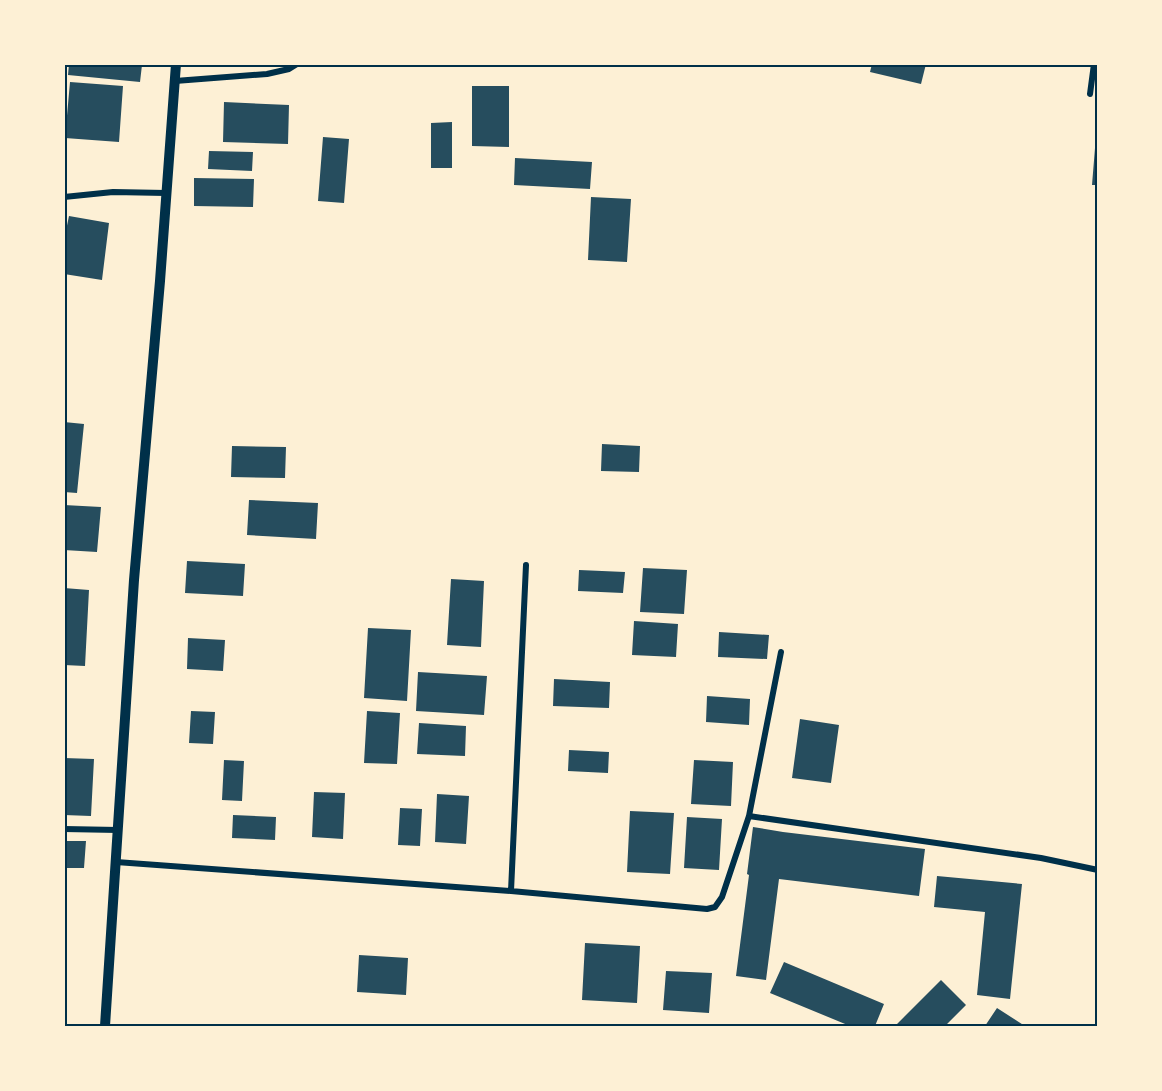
<svg xmlns="http://www.w3.org/2000/svg" width="1162" height="1091" font-family="'Roboto Condensed',sans-serif">
  <style>
    .building { fill: #264d5e }
    .lines { fill: none; stroke-linecap: round; stroke-linejoin: round }
    .minor { stroke: #003049; stroke-width: 6 }
    .tertiary { stroke: #003049; stroke-width: 10 }
    .neatline { fill: none; stroke: #003049; stroke-width: 2 }
  </style>
  <rect width="100%" height="100%" fill="#fdf0d5"/>
  <path class="building" d="M69 64 142 65 140 82 68 75Z
    M872 64H926L921 84 870 72Z
    M70 82 123 86 119 142 65 138Z
    M472 86H509V147L472 146Z
    M224 102 289 105 288 144 223 142Z
    M452 122V168H431V123Z
    M323 137 349 139 344 203 318 201Z
    M1095 148H1098V185H1092Z
    M209 151 253 152 252 171 208 169Z
    M515 158 592 162 590 189 514 185Z
    M194 178 254 179 253 207 194 206Z
    M591 197 631 199 627 262 588 260Z
    M69 216 109 223 102 280 64 274V240Z
    M64 422 84 424 77 493 64 492Z
    M602 444 640 446 639 472 601 471Z
    M232 446 286 447 285 478 231 477Z
    M249 500 318 503 316 539 247 535Z
    M64 505 101 507 97 552 64 550Z
    M187 561 245 564 243 596 185 593Z
    M643 568 687 570 684 614 640 612Z
    M579 570 625 572 623 593 578 591Z
    M451 579 484 581 481 647 447 645Z
    M64 588 89 590 85 666 64 665Z
    M634 621 678 624 676 657 632 655Z
    M368 628 411 630 407 701 364 698Z
    M719 632 769 635 767 659 718 657Z
    M188 638 225 640 223 671 187 669Z
    M418 672 487 676 484 715 416 711Z
    M554 679 610 682 609 708 553 706Z
    M707 696 750 699 749 725 706 722Z
    M191 711 215 712 213 744 189 743Z
    M367 711 400 713 397 764 364 763Z
    M800 719 839 725 831 783 792 778Z
    M419 723 466 726 465 756 417 754Z
    M569 750 609 752 608 773 568 771Z
    M64 758 94 759 91 816 64 815Z
    M224 760 244 761 242 801 222 800Z
    M694 760 733 762 731 806 691 804Z
    M314 792 345 793 343 839 312 837Z
    M437 794 469 796 466 844 435 842Z
    M400 808 422 809 420 846 398 845Z
    M630 811 674 813 670 874 627 872Z
    M233 815 276 817 275 840 232 838Z
    M687 817 722 819 719 870 684 868Z
    M753 827 783 832 925 849 919 896 779 879 766 980 736 976 749 875 747 874Z
    M64 841H86L84 868H64Z
    M937 876 1022 884 1010 999 977 995 985 912 934 907Z
    M585 943 640 946 637 1003 582 1000Z
    M359 955 408 958 406 995 357 992Z
    M784 962 884 1004 875 1026H850L770 993Z
    M666 971 712 973 709 1013 663 1010Z
    M941 980 966 1005 945 1026H895Z
    M997 1008 1025 1026H985Z"/>
  <g class="lines">
    <path class="minor" d="M175 81 267 74 289 69 297 64
      M1090 94 1094 64
      M64 197 113 192 166 193
      M749 816 1041 858 1098 870
      M64 829 118 830
      M116 862 511 891 707 909 715 907 722 897 749 816 781 652
      M511 891 526 565"/>
    <path class="tertiary" d="M105 1026 134 580 160 281 176 64"/>
  </g>
  <rect width="1162" height="1091" fill="none" stroke="#fdf0d5" stroke-width="132"/>
  <rect x="66" y="66" width="1030" height="959" class="neatline"/>
</svg>
